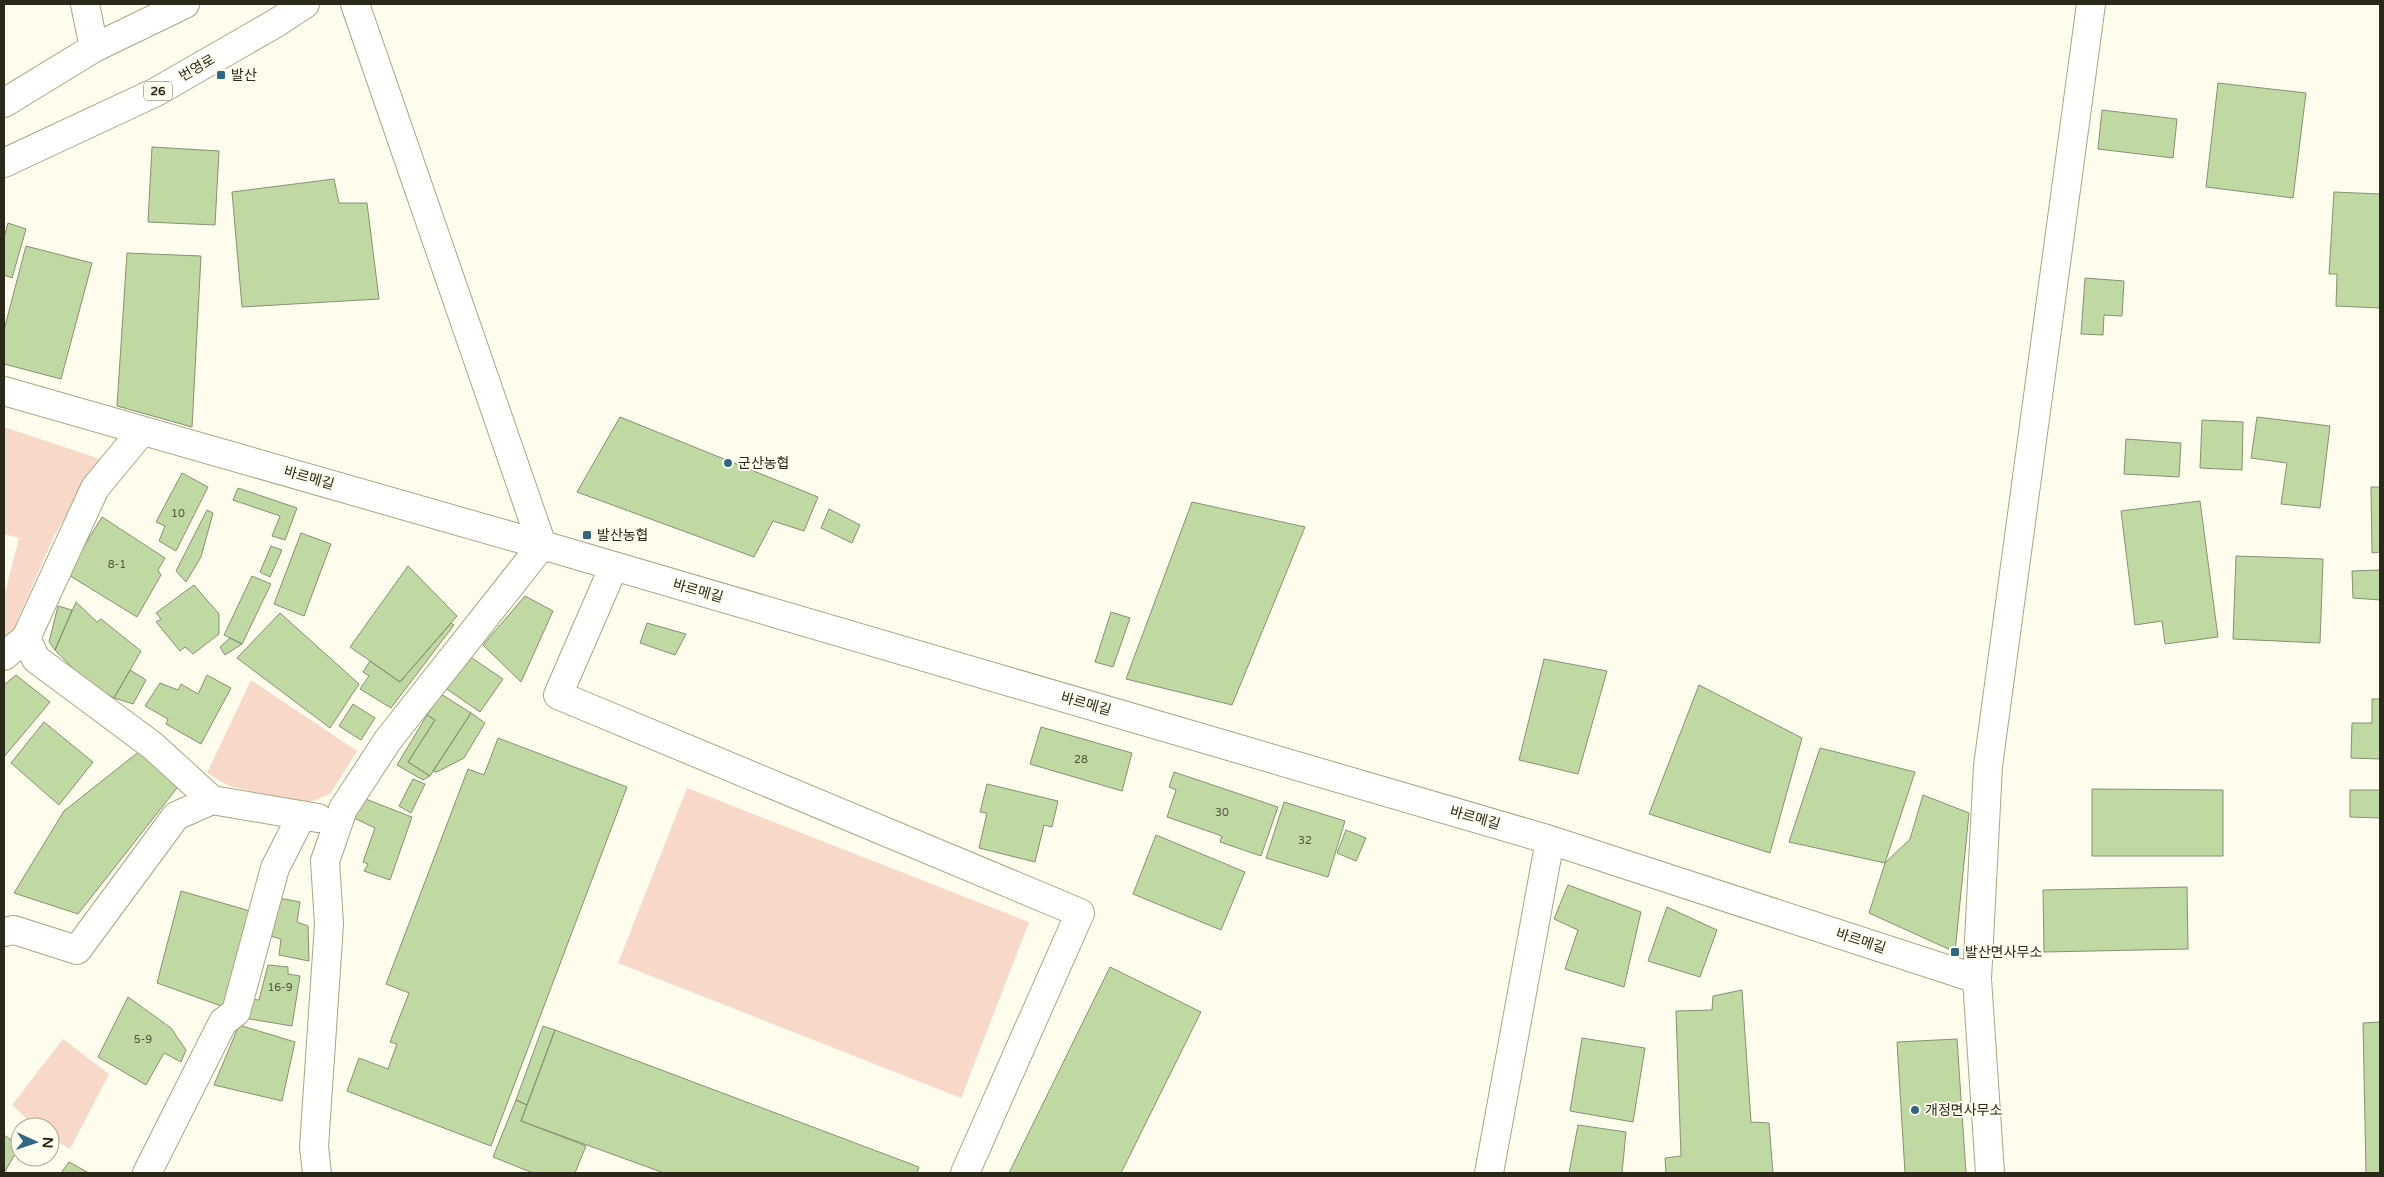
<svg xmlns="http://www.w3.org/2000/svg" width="2384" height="1177" font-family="'Varela Round','Noto Sans KR',sans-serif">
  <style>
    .green { fill: #f8d8c8 }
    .building { fill: #c0d9a3; stroke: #839271 }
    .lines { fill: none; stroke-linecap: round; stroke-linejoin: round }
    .minor-casing { stroke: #aaa581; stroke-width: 30 }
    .major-casing { stroke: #aaa581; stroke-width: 30 }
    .minor { stroke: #fff; stroke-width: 28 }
    .major { stroke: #fff; stroke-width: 28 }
    .poi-dot { fill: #316782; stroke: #fefded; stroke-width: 2 }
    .labels { text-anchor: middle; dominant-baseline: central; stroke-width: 4; stroke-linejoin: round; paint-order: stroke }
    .number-label { font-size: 11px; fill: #50543c }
    .shield { fill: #fefded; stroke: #6a6859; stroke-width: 1 }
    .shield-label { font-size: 12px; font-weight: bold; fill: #2a2819 }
    .street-label { font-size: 14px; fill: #2a2819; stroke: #fefded }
    .poi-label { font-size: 14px; fill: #2a2819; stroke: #fefded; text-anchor: start }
  </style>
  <rect width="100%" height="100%" fill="#fefded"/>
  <path class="green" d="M4 427 100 459 54 536 10 637 4 641V596L19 538 4 534Z
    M251 680 357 751 330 794 305 804 229 786 207 773Z
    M687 788 1029 922 961 1098 618 963Z
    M63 1039 109 1074 70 1149 50 1137V1127H36L12 1105Z"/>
  <path class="building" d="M2218 83 2306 93 2293 198 2206 187Z
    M2102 110 2177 119 2173 158 2098 149Z
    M152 147 219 151 215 225 148 222Z
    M334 179 339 203H367L379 299 242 307 232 192Z
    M2334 192 2380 194V308L2336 306 2337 274H2329Z
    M8 223 26 229 12 278 4 275V238Z
    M26 246 92 263 61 379 4 364V330Z
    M127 253 201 256 192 427 117 406Z
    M2085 278 2124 281 2122 316 2104 315 2103 335 2081 334Z
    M620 417 818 497 804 531 773 521 754 557 577 492Z
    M2257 417 2330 426 2320 508 2281 504 2287 463 2251 458Z
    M2202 420 2243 422 2242 470 2200 468Z
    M2126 439 2181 443 2179 477 2124 474Z
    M182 473 208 487 176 551 159 541 165 526 156 522Z
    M2371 487H2380V552L2372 553Z
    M238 488 297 508 285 540 272 536 280 516 233 500Z
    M2200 501 2218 637 2165 644 2162 621 2135 625 2121 511Z
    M1192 502 1305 527 1232 705 1126 679Z
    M829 509 860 525 852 543 821 528Z
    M207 510 213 513 201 557 186 582 176 571Z
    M102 517 165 558 158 570 161 575 137 617 67 574Z
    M301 533 331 544 304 616 274 604Z
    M271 546 282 550 270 577 260 572Z
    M2236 556 2323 559 2320 643 2233 639Z
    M408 566 457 616 400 682 350 647Z
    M2380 570V600L2353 598 2352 571Z
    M252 576 271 584 242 644 224 635Z
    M194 585 219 614V634L193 654 185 647 180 651 156 622 161 619 156 613Z
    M525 596 553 611 521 682 483 645Z
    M76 602 97 622 101 619 141 651 114 698 85 681 55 650Z
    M58 606 72 610 55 650 49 642Z
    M1111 612 1130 618 1113 667 1095 662Z
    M280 613 359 684 330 728 237 658Z
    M451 623 454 625 391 708 360 689 369 676 363 672 370 661 400 682Z
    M647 623 686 634 675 655 640 643Z
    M230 638 242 644 225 655 220 647Z
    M466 654 503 679 480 712 444 687Z
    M1544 659 1607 671 1578 774 1519 760Z
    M130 670 146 680 133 704 114 698Z
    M16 675 50 702 4 757V685Z
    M207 675 231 688 201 744 166 724 168 719 145 706 160 683 178 690 181 684 198 694Z
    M1699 685 1802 738 1770 853 1649 814Z
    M441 694 471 713 430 776 408 762 435 720 427 715Z
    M2372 699H2380V759L2351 758 2352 723H2372Z
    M353 704 375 718 361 740 339 726Z
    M471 713 485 723 464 758 437 772 433 771Z
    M427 715 435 720 408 762 430 776 423 780 397 765Z
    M44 722 93 762 59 805 11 763Z
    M1041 727 1132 753 1122 791 1030 764Z
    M498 738 627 787 491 1146 347 1091 359 1058 388 1069 397 1044 390 1042 409 993 386 984 468 769 484 775Z
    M1820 748 1915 772 1885 863 1789 842Z
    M141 750 177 788 78 914 14 893 64 811Z
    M1174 772 1278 807 1261 856 1220 842 1222 836 1167 817 1176 790 1169 787Z
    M2380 772V818L2350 817V790H2380Z
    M413 779 425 784 411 813 399 806Z
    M987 784 1058 801 1052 827 1044 825 1035 862 979 848 987 813 980 812Z
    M2092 789 2223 790V856H2092Z
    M1923 795 1969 813 1955 952 1869 913 1885 863 1910 839Z
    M363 798 412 817 390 880 364 871 368 864 363 862 375 828 354 818Z
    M1284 802 1345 821 1328 877 1266 858Z
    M1346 830 1366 838 1356 861 1337 853Z
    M1156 835 1245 872 1221 930 1133 894Z
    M1568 885 1641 912 1624 987 1565 969 1578 930 1554 919Z
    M2187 887 2188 949 2044 952 2043 890Z
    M181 891 257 913 224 1007 157 983Z
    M279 898 300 902 297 922 308 926 309 961 279 955 281 939 266 935Z
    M1667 907 1717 930 1700 977 1648 961Z
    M268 965 288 967V974L300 976 292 1026 244 1018 250 999 259 1000Z
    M1110 967 1201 1012 1121 1173H1009Z
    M1742 990 1751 1122 1769 1123 1773 1173H1666L1665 1158 1681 1156 1676 1011 1712 1010 1713 996Z
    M128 997 171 1028 186 1050 181 1062 164 1053 146 1085 98 1057Z
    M2380 1022V1173H2366L2363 1023Z
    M239 1025 295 1042 282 1101 214 1085Z
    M543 1026 555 1030 527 1105 516 1100Z
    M555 1030 919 1167 917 1173H664L521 1121Z
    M1582 1038 1645 1048 1633 1122 1570 1111Z
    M1957 1039 1966 1173H1905L1897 1042Z
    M516 1100 527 1105 521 1121 586 1146 575 1173H533L493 1157Z
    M1578 1125 1626 1132 1622 1173H1569Z
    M4 1135 20 1146 4 1173Z
    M69 1162 89 1173H61Z"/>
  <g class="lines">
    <g class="minor-casing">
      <path id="minor" d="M85 4 94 48
        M4 391 542 545 1550 840 1977 979 1990 1173
        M614 566 558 695 1080 913 965 1173
        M26 638 36 659 153 746 212 800 318 818
        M4 656 26 638 95 488 142 431
        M4 932 14 930 77 950 176 816 212 800
        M1977 979 1988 766 2091 4
        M147 1173 223 1022 236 1012 275 868 302 815
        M317 1173 314 1147 329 924 325 861 343 809 388 740 542 545 355 4
        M1489 1173 1550 840"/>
    </g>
    <g class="major-casing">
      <path id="major" d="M4 103 94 48 185 4
        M4 163 156 92 276 23 305 4"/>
    </g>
    <use href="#minor" class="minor"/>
    <use href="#major" class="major"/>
  </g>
  <g class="poi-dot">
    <rect x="216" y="70" width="10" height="10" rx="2.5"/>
    <circle cx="728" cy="463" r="5"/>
    <rect x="582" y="530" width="10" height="10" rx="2.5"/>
    <rect x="1950" y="947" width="10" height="10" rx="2.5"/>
    <circle cx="1915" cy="1110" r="5"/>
  </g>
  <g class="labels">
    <g class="number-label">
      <text x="178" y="513">10</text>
      <text x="117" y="564">8-1</text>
      <text x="1081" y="759">28</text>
      <text x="1222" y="812">30</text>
      <text x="1305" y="840">32</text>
      <text x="280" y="987">16-9</text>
      <text x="143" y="1039">5-9</text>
    </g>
    <rect class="shield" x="144" y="81.5" width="28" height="19" rx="4"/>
    <g class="shield-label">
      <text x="158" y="91">26</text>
    </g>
    <g class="street-label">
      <text transform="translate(197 68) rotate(-30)">번영로</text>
      <text transform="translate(309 478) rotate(16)">바르메길</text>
      <text transform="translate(698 591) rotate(16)">바르메길</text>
      <text transform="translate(1086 704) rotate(16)">바르메길</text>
      <text transform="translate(1475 818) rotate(16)">바르메길</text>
      <text transform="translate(1861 941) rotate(18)">바르메길</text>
    </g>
    <g class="poi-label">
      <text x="231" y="75">발산</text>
      <text x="738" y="463">군산농협</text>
      <text x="597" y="535">발산농협</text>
      <text x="1965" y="952">발산면사무소</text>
      <text x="1925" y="1110">개정면사무소</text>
    </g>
  </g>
  <rect width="2384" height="1177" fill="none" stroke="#2a2819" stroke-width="10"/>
  <g transform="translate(35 1142) rotate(93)"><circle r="24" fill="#fefded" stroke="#a9a898"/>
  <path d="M0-4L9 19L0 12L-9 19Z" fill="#316782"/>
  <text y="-8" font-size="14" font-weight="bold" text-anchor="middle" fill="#2a2819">N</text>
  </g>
</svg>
